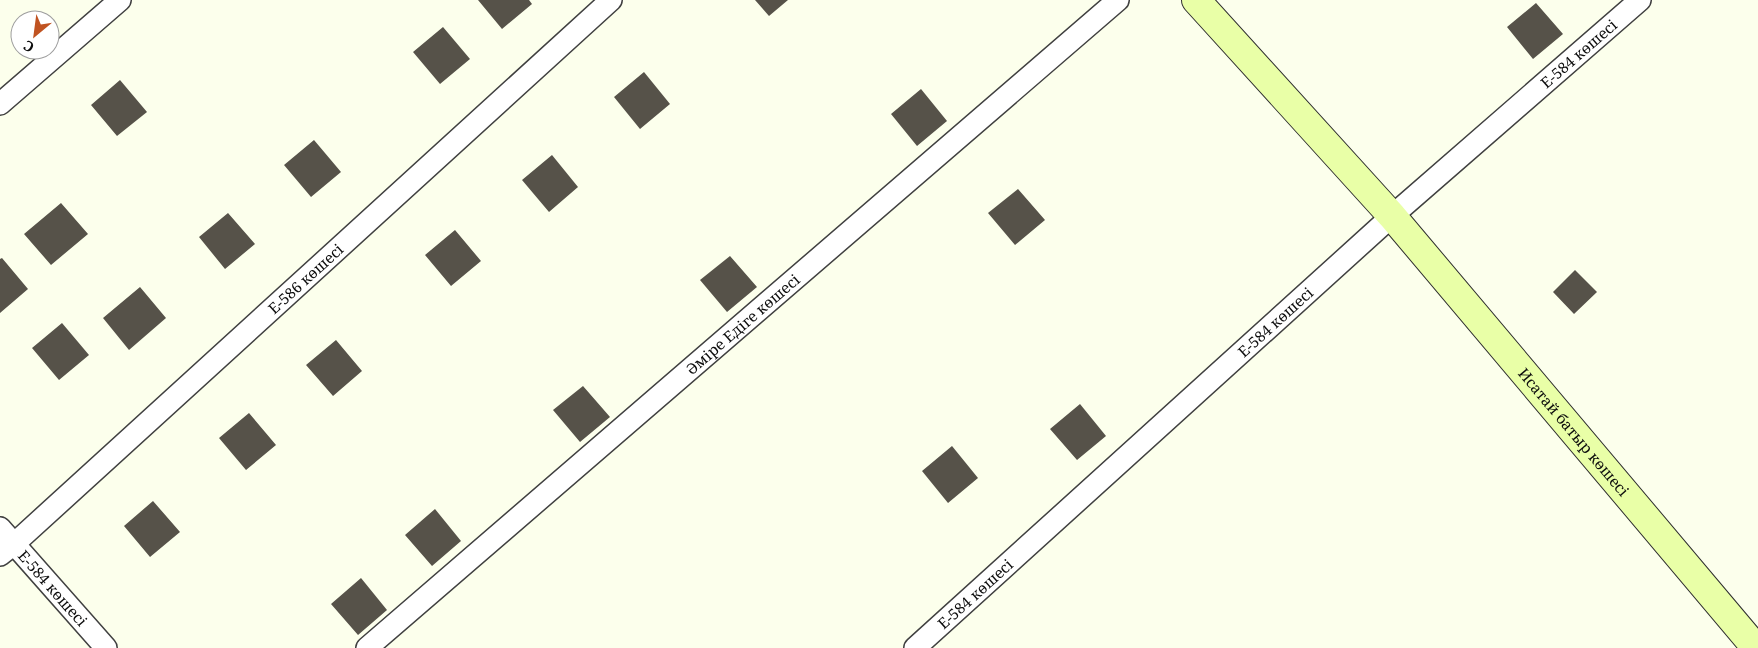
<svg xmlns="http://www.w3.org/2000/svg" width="1758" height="648" font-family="'Noto Serif',serif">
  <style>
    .building { fill: #565249 }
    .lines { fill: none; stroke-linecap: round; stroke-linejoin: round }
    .street-casing { stroke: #404040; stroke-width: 24 }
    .secondary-casing { stroke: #2f2f2f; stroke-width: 30 }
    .street { stroke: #fff; stroke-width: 21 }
    .secondary { stroke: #e9ffa7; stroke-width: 28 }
    .labels { text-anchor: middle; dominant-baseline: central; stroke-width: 5; stroke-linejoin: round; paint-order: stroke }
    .street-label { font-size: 15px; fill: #0d0d0d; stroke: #fff }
  </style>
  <rect width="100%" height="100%" fill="#fcffec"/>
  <path class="building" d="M478 0H529L532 4 502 29Z
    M755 0H788L769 16Z
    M1536 3 1563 34 1533 59 1507 27Z
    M443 27 470 59 440 84 413 52Z
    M644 72 670 104 640 129 614 97Z
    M120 80 147 112 117 136 91 105Z
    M921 89 947 121 917 146 891 114Z
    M314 140 341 172 311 197 284 165Z
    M552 155 578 187 549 212 522 180Z
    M1018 189 1045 220 1015 245 988 213Z
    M61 203 88 234 51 265 24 234Z
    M228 213 255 244 225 269 199 237Z
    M455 230 481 261 451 286 425 255Z
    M730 256 757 287 727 312 700 280Z
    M2 258 28 289 0 313V259Z
    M1575 270 1597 292 1574 314 1553 292Z
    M140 287 166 318 129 350 103 318Z
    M62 323 89 355 59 380 32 348Z
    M336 340 362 371 333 396 306 365Z
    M583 386 610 417 580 442 553 410Z
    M1080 404 1106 436 1077 460 1050 429Z
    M249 413 276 445 246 470 219 438Z
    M952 446 978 478 948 503 922 471Z
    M153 501 180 532 150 557 124 526Z
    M435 509 461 541 432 566 405 535Z
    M361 578 387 610 358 635 331 604Z"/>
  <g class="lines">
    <g class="street-casing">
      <g id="street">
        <path d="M0 104 120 0"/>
        <path id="s1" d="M0 528 106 648"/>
        <path id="s2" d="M0 555 14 544 611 0"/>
        <path id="s3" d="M367 648 1118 0"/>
        <path id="s4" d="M915 648 1392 216 1640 0"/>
      </g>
    </g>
    <g class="secondary-casing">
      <g id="secondary">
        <path id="s5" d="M1196 0 1392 216 1756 648"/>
      </g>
    </g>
    <use href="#street" class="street"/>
    <use href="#secondary" class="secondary"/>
  </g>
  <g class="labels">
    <g class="street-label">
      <text stroke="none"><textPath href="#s4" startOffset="891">Е-584 көшесі</textPath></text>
      <text stroke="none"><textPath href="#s2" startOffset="412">Е-586 көшесі</textPath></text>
      <text stroke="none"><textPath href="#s4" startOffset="486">Е-584 көшесі</textPath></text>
      <text stroke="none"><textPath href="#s3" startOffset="496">Әміре Едіге көшесі</textPath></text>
      <text stroke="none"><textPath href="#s5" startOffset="574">Исатай батыр көшесі</textPath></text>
      <text stroke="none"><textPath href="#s1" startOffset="80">Е-584 көшесі</textPath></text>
      <text stroke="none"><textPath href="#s4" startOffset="81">Е-584 көшесі</textPath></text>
    </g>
  </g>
  <g transform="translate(35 35) rotate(209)"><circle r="24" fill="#ffffff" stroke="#9e9e9e"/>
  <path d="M0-4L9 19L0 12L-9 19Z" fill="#c05321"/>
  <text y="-8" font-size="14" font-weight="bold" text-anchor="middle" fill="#0d0d0d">С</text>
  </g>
</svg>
